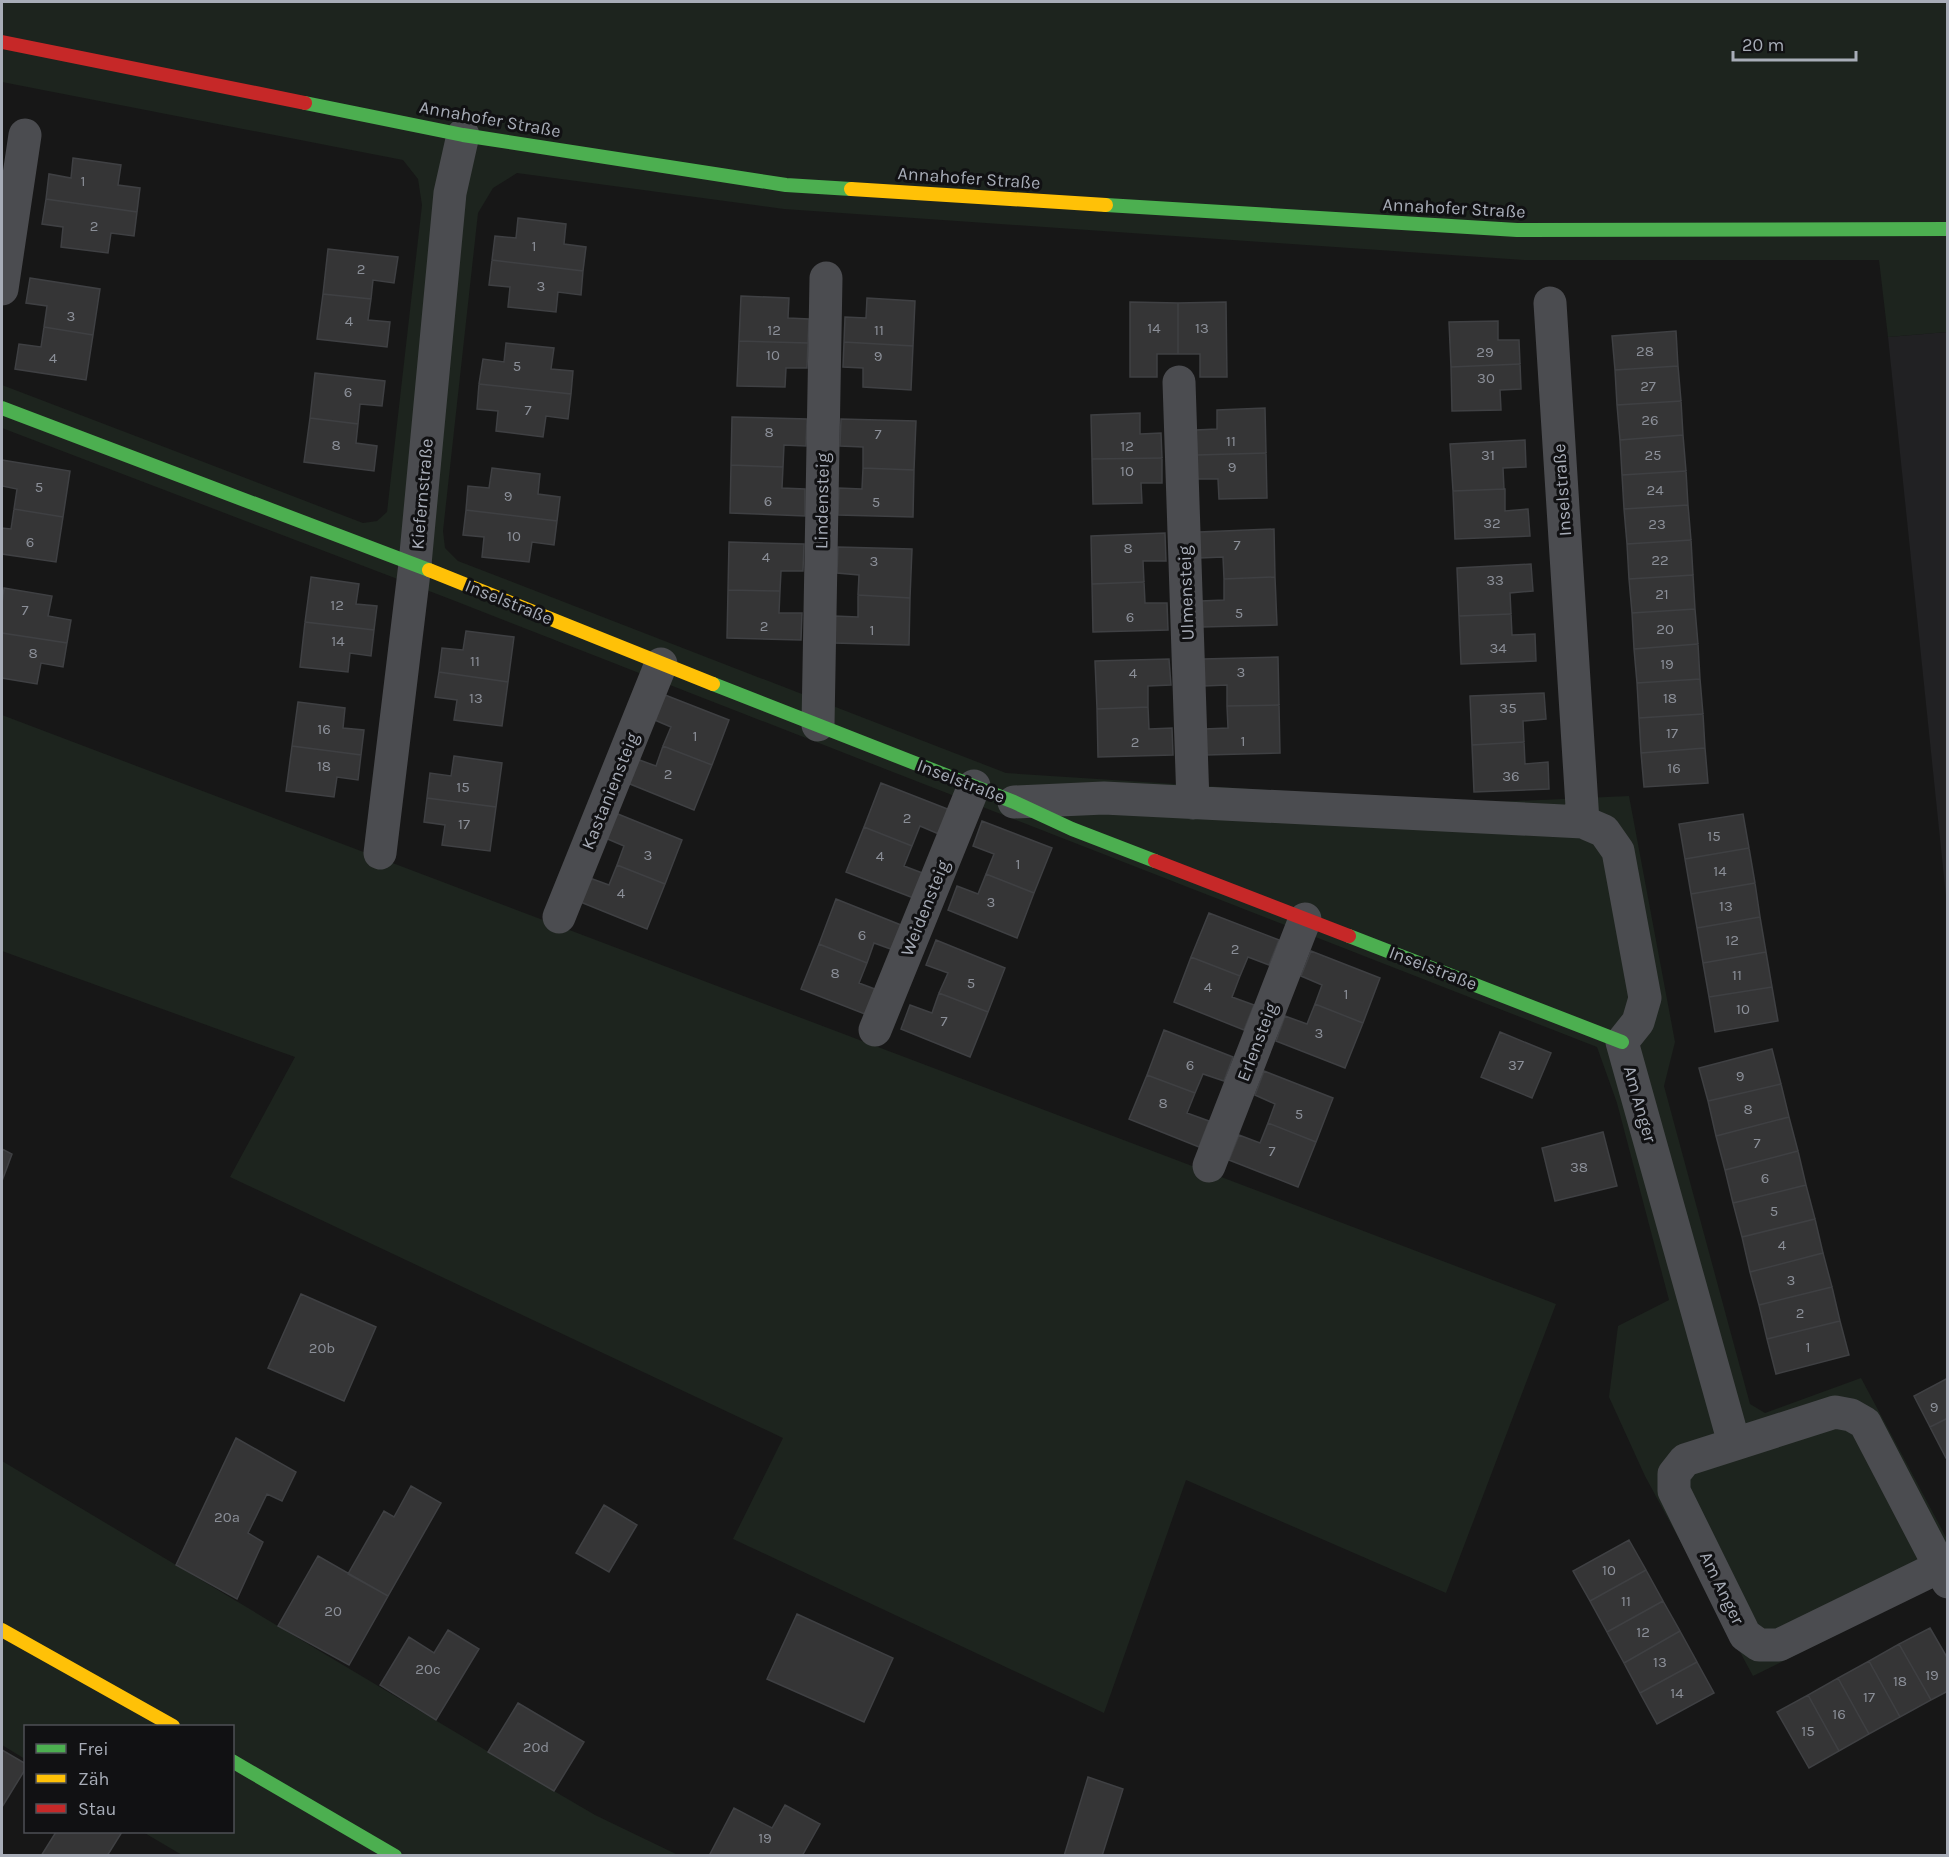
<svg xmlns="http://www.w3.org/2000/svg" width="1949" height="1857" font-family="Karla,sans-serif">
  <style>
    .built { fill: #212123 }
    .green { fill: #1d241e }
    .building { fill: #353536; stroke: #3f4043; stroke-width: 1.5 }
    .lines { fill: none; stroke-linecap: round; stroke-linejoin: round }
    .street { stroke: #4b4c50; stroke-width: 33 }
    .fast { stroke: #4caf50; stroke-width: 14 }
    .slow { stroke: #ffc107; stroke-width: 14 }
    .jam { stroke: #c62828; stroke-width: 14 }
    .labels { text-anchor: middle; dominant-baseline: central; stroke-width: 6; stroke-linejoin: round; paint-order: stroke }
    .number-label { font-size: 15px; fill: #8b8f98 }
    .street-label { font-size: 18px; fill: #a8adb8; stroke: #111113 }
  </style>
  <rect width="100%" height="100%" fill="#171717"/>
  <path class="built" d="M1947 332H1948L1947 906 1888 337Z"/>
  <path class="green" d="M2 2H1947V332L1888 337 1879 260H1524L784 209 517 173 493 188 478 213 443 531 445 548 458 561 1006 773 1471 803 1629 796 1675 1042 1664 1086 1750 1404 1765 1413 1861 1378 1947 1539V1580L1753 1676 1645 1476 1609 1397 1618 1326 1669 1300 1617 1103 1597 1047 450 599 2 428V385L363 523 377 521 387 512 422 205 418 179 403 160 2 82Z
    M2 715 1556 1304 1446 1593 1186 1480 1104 1713 733 1539 783 1438 230 1177 295 1057 2 951Z
    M2 1461 554 1791 595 1815 678 1855H182L143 1832H232V1726H26L25 1759 2 1745Z"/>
  <path class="building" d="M73 158 121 165 118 185 140 188 137 212 46 199 49 174 71 178Z
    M46 199 137 212 134 236 111 233 108 253 61 247 63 227 42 224Z
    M518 218 566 224 564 244 586 247 583 271 492 260 495 236 516 238Z
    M328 249 398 257 394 283 373 280 371 299 323 294Z
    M492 260 583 271 581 295 558 292 556 312 508 307 510 287 489 285Z
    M30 278 100 289 93 335 44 327 47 306 26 303Z
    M323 294 371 299 368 320 390 322 387 347 317 339Z
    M741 296 789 298 788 318 809 319 808 343 739 341Z
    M867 298 915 301 913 346 844 342 845 317 866 318Z
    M1130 302 1178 303V354H1157V377H1130Z
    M1226 302 1227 377H1200V354H1178V303Z
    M1498 321V340H1519L1520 364 1451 367 1449 322Z
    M44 327 93 335 86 380 15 369 19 344 41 347Z
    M1676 331 1678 366 1615 370 1612 336Z
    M739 341 808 343 807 368H786L785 387 737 386Z
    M844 342 913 346 911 390 863 387V368L843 367Z
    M506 343 554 348 551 369 573 371 571 394 479 384 483 359 504 362Z
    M1520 364 1521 389 1500 390 1501 410 1452 411 1451 367Z
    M1678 366 1681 401 1617 405 1615 370Z
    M315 373 385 381 382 406 360 404 358 424 310 418Z
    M479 384 571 394 568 419 546 416 543 437 496 431 498 411 477 409Z
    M1681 401 1683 435 1620 440 1617 405Z
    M1265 408 1266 453 1197 455 1196 430 1217 429V410Z
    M1140 413V434L1161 433 1162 458 1092 459 1091 415Z
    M732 417 807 419 806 446 784 445 783 467 731 465Z
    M310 418 358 424 356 443 377 446 374 471 304 462Z
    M841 419 916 421 914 470 863 468V447L840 446Z
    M1683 435 1686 471 1622 475 1620 440Z
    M1525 440 1526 467 1503 468 1504 489 1453 491 1450 444Z
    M1266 453 1267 498 1219 499 1218 479H1197V455Z
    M1162 458V483H1141L1142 503 1093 504 1092 459Z
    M2 460 70 471 63 517 14 509 17 489 2 486Z
    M731 465 783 467 782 488 805 489V516L730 513Z
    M492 468 540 474 538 494 560 497 557 521 466 510 468 486 489 488Z
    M863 468 914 470 913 517 838 515 839 488 862 489Z
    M1686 471 1688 505 1624 509 1622 475Z
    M1505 489V511L1528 509 1530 536 1455 539 1453 491Z
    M1688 505 1691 540 1627 544 1624 509Z
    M14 509 63 517 56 562 2 554V528L11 529Z
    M466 510 557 521 554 545 532 542 529 562 482 557 484 537 463 535Z
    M1274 529 1275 577 1224 579 1223 557 1200 558 1199 532Z
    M1165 533 1166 561H1143L1144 582 1092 584 1091 536Z
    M1691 540 1693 575 1629 579 1627 544Z
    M729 542 804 544 803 571H781L780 591 728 590Z
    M838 547 912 549 910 598 858 595 859 575 837 573Z
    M1531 564 1533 591 1510 593 1511 614 1459 616 1457 568Z
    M1693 575 1695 609 1632 613 1629 579Z
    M311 577 359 584 356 604 377 606 374 630 305 622Z
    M1275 577 1277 625 1202 627 1201 601 1224 600V579Z
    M1144 582 1145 603H1167L1168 630 1093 632 1092 584Z
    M4 588 52 596 48 616 71 620 67 643 2 633V604Z
    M728 590 780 591 779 613H802L801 640 727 638Z
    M858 595 910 598 909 645 834 643 835 616 858 617Z
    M1695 609 1698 644 1634 649 1632 613Z
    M1511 614 1512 635 1535 634 1536 661 1461 664 1459 616Z
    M305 622 374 630 371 656 350 653 348 672 300 667Z
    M466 631 514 637 508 682 439 672 442 648 463 650Z
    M2 633 67 643 63 667 41 663 37 684 2 678Z
    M1698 644 1700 679 1637 683 1634 649Z
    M1278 657 1279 705 1227 706V685L1204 686 1203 659Z
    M1169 659 1171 685 1148 686V707L1097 709 1095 661Z
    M439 672 508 682 502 726 454 720 457 700 435 697Z
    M1700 679 1703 714 1639 718 1637 683Z
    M660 693 729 720 712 765 663 746 671 727 650 718Z
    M1544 693 1546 719 1523 721 1524 742 1472 745 1470 696Z
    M298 702 345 708 343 728 364 730 361 755 292 746Z
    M1279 705 1280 753 1206 755 1205 729 1228 728 1227 706Z
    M1148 707 1149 729 1172 728 1173 755 1098 757 1097 709Z
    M1703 714 1705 748 1641 753 1639 718Z
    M1524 742 1525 764 1548 762 1549 789 1474 792 1472 745Z
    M292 746 361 755 358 780 337 777 334 797 286 791Z
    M663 746 712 765 694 810 625 782 634 758 656 766Z
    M1705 748 1708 783 1644 787 1641 753Z
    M454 756 502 763 496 807 427 798 430 773 451 776Z
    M881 783 950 810 941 835 920 826 912 846 864 827Z
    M427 798 496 807 490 851 442 845 445 825 424 822Z
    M613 812 682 840 665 884 617 865 624 846 603 837Z
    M1743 814 1749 848 1685 859 1679 824Z
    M982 821 1052 848 1034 893 986 874 994 854 973 846Z
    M864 827 912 846 904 866 925 874 916 899 846 872Z
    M1749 848 1755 883 1691 894 1685 859Z
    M617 865 665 884 647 929 578 901 587 877 609 885Z
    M986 874 1034 893 1017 938 948 910 957 886 978 894Z
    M1755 883 1760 917 1697 928 1691 894Z
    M836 899 906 927 896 951 874 943 867 963 819 944Z
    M1209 913 1279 940 1269 965 1248 957 1240 976 1191 957Z
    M1760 917 1766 952 1703 963 1697 928Z
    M936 940 1005 968 988 1012 939 993 948 973 926 965Z
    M819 944 867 963 859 983 880 991 870 1016 801 989Z
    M1311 951 1380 978 1363 1023 1315 1004 1322 985 1301 976Z
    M1766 952 1772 987 1709 997 1703 963Z
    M1191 957 1240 976 1232 997 1254 1005 1244 1030 1174 1002Z
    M1772 987 1778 1021 1715 1032 1709 997Z
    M939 993 988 1012 970 1057 901 1029 910 1005 932 1013Z
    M1315 1004 1363 1023 1345 1068 1276 1041 1285 1016 1307 1024Z
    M1164 1030 1233 1057 1224 1081 1203 1074 1195 1093 1147 1075Z
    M1500 1032 1551 1053 1532 1098 1481 1077Z
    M1772 1049 1781 1084 1708 1101 1699 1068Z
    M1264 1071 1333 1098 1316 1142 1268 1123 1275 1104 1255 1095Z
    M1147 1075 1195 1093 1187 1113 1209 1121 1199 1147 1129 1119Z
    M1781 1084 1789 1117 1716 1136 1708 1101Z
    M1789 1117 1798 1151 1725 1170 1716 1136Z
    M1268 1123 1316 1142 1298 1187 1229 1160 1239 1135 1260 1143Z
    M1603 1132 1617 1186 1555 1201 1542 1148Z
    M2 1149 12 1154 2 1181Z
    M1798 1151 1806 1185 1733 1203 1725 1170Z
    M1806 1185 1815 1219 1742 1237 1733 1203Z
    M1815 1219 1823 1253 1750 1272 1742 1237Z
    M1823 1253 1832 1287 1759 1305 1750 1272Z
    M1832 1287 1840 1321 1767 1339 1759 1305Z
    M301 1294 376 1327 344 1401 268 1368Z
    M1840 1321 1849 1355 1776 1374 1767 1339Z
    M1948 1378V1418L1930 1427 1914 1396Z
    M1948 1418V1457L1946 1458 1930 1427Z
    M236 1438 296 1472 282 1501 267 1494 248 1533 263 1542 237 1599 176 1565Z
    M411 1486 441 1503 388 1596 348 1574 384 1511 394 1517Z
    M604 1505 637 1525 609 1572 576 1553Z
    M1629 1540 1646 1570 1590 1601 1573 1571Z
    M318 1556 388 1596 349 1665 278 1626Z
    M1646 1570 1663 1601 1607 1632 1590 1601Z
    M1663 1601 1680 1631 1624 1663 1607 1632Z
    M797 1614 893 1658 864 1722 767 1679Z
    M1930 1628 1948 1659V1691L1931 1700 1899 1644Z
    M448 1630 479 1649 436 1720 380 1685 409 1637 434 1653Z
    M1680 1631 1697 1662 1640 1693 1624 1663Z
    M1899 1644 1931 1700 1900 1717 1869 1661Z
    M1869 1661 1900 1717 1869 1734 1838 1678Z
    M1697 1662 1714 1693 1657 1724 1640 1693Z
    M1838 1678 1869 1734 1839 1751 1808 1695Z
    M1808 1695 1839 1751 1809 1768 1777 1712Z
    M518 1703 584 1742 554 1791 488 1752Z
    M2 1750 26 1764V1768L2 1807Z
    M1088 1777 1123 1789 1102 1856H1064Z
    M785 1805 820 1824 802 1856H709L734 1808 772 1828Z
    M56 1832H122L107 1856H41Z"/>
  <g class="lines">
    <path class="street" d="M2 289 25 135
      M1550 303 1583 822 1604 831 1618 851 1645 998 1638 1022 1622 1042 1734 1443
      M1179 382 1193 803
      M818 725 826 278
      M1014 802 1104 798 1583 822
      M380 853 415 564 450 193 463 135
      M559 917 661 664
      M875 1030 974 786
      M1209 1166 1305 919
      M1939 1567 1779 1645H1759L1745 1635 1674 1491V1474L1685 1460 1835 1412 1851 1415 1865 1423 1948 1582"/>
    <path class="fast" d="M305 103 463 135 786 185 851 189
      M1106 205 1517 230 1948 229
      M2 408 429 570
      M713 684 1014 802 1072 829 1155 861
      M1349 936 1622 1042
      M232 1761 395 1856"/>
    <path class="slow" d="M851 189 1106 205
      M429 570 713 684
      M2 1630 173 1726"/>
    <path class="jam" d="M2 42 305 103
      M1155 861 1349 936"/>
  </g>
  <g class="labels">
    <g class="number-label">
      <text x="83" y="181">1</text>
      <text x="94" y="226">2</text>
      <text x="534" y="246">1</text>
      <text x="361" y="269">2</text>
      <text x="541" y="286">3</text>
      <text x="71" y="316">3</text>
      <text x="349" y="321">4</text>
      <text x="1154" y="328">14</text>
      <text x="1202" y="328">13</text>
      <text x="774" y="330">12</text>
      <text x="879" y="330">11</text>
      <text x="1645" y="351">28</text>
      <text x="1485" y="352">29</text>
      <text x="773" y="355">10</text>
      <text x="878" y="356">9</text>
      <text x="53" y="358">4</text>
      <text x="517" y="366">5</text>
      <text x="1486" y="378">30</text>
      <text x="1648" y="386">27</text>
      <text x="348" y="392">6</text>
      <text x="528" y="410">7</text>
      <text x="1650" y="420">26</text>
      <text x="769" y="432">8</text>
      <text x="878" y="434">7</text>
      <text x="1231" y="441">11</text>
      <text x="336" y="445">8</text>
      <text x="1127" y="446">12</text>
      <text x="1488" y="455">31</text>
      <text x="1653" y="455">25</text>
      <text x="1232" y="467">9</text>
      <text x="1127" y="471">10</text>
      <text x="39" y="487">5</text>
      <text x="1655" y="490">24</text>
      <text x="508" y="496">9</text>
      <text x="768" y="501">6</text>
      <text x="876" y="502">5</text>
      <text x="1492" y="523">32</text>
      <text x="1657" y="524">23</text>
      <text x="514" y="536">10</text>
      <text x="30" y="542">6</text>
      <text x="1237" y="545">7</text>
      <text x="1128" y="548">8</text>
      <text x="766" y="557">4</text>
      <text x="1660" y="560">22</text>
      <text x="874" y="561">3</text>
      <text x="1495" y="580">33</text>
      <text x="1662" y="594">21</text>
      <text x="337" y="605">12</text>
      <text x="25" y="610">7</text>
      <text x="1239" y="613">5</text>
      <text x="1130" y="617">6</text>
      <text x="764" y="626">2</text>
      <text x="1665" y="629">20</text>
      <text x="872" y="630">1</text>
      <text x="338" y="641">14</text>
      <text x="1498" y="648">34</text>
      <text x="33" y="653">8</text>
      <text x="475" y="661">11</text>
      <text x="1667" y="664">19</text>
      <text x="1241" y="672">3</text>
      <text x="1133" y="673">4</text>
      <text x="476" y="698">13</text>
      <text x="1670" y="698">18</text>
      <text x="1508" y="708">35</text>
      <text x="324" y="729">16</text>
      <text x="1672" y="733">17</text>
      <text x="695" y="736">1</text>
      <text x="1243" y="741">1</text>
      <text x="1135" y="742">2</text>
      <text x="324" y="766">18</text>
      <text x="1674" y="768">16</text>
      <text x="668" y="774">2</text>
      <text x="1511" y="776">36</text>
      <text x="463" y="787">15</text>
      <text x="907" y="818">2</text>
      <text x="464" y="824">17</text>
      <text x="1714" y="836">15</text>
      <text x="648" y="855">3</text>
      <text x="880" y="856">4</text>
      <text x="1018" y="864">1</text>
      <text x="1720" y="871">14</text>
      <text x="621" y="893">4</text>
      <text x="991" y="902">3</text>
      <text x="1726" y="906">13</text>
      <text x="862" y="935">6</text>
      <text x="1732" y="940">12</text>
      <text x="1235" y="949">2</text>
      <text x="835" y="973">8</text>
      <text x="1737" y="975">11</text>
      <text x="971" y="983">5</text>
      <text x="1208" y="987">4</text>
      <text x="1346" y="994">1</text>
      <text x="1743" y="1009">10</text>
      <text x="944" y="1021">7</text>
      <text x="1319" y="1033">3</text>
      <text x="1190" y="1065">6</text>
      <text x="1516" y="1065">37</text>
      <text x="1740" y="1076">9</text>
      <text x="1163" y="1103">8</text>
      <text x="1748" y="1109">8</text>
      <text x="1299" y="1114">5</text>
      <text x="1757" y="1143">7</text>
      <text x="1272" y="1151">7</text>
      <text x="1579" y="1167">38</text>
      <text x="1765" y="1178">6</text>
      <text x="1774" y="1211">5</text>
      <text x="1782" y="1245">4</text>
      <text x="1791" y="1280">3</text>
      <text x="1800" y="1313">2</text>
      <text x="1808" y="1347">1</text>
      <text x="322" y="1348">20b</text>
      <text x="1934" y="1407">9</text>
      <text x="227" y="1517">20a</text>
      <text x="1609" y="1570">10</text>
      <text x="1626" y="1601">11</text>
      <text x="333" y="1611">20</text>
      <text x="1643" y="1632">12</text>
      <text x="1660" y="1662">13</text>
      <text x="428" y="1669">20c</text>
      <text x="1932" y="1675">19</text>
      <text x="1900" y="1681">18</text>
      <text x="1677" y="1693">14</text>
      <text x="1869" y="1697">17</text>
      <text x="1839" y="1714">16</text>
      <text x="1808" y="1731">15</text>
      <text x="536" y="1747">20d</text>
      <text x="765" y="1838">19</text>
    </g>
    <g class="street-label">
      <text transform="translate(490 119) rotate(10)">Annahofer Straße</text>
      <text transform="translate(969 178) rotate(4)">Annahofer Straße</text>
      <text transform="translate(1454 208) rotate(3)">Annahofer Straße</text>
      <text transform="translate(1562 490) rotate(-94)">Inselstraße</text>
      <text transform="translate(422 494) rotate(-85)">Kiefernstraße</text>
      <text transform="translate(822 501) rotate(-89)">Lindensteig</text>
      <text transform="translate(1186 593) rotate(-92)">Ulmensteig</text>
      <text transform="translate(509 602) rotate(22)">Inselstraße</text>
      <text transform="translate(961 781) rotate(21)">Inselstraße</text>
      <text transform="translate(610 791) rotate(-68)">Kastaniensteig</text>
      <text transform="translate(925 908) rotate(-68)">Weidensteig</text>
      <text transform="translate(1433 968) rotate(21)">Inselstraße</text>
      <text transform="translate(1257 1042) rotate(-69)">Erlensteig</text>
      <text transform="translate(1640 1104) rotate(74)">Am Anger</text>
      <text transform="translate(1722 1588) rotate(64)">Am Anger</text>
    </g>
  </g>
  <rect width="1949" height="1857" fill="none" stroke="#a8adb8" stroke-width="6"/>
  <rect x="24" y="1725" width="210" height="108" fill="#111113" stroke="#4d4f55" stroke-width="1.5"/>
  <rect x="36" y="1744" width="30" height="9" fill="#4caf50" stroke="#4d4f55" stroke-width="1.5"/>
  <text x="78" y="1755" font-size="18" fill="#a8adb8">Frei</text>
  <rect x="36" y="1774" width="30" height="9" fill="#ffc107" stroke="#4d4f55" stroke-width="1.5"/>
  <text x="78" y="1785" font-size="18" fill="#a8adb8">Zäh</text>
  <rect x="36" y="1804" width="30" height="9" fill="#c62828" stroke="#4d4f55" stroke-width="1.5"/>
  <text x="78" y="1815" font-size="18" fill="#a8adb8">Stau</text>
  <path d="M1733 51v9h123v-9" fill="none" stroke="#a8adb8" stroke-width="3"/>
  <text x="1742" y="51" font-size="18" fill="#a8adb8" stroke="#111113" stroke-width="4.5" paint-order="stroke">20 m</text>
</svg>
